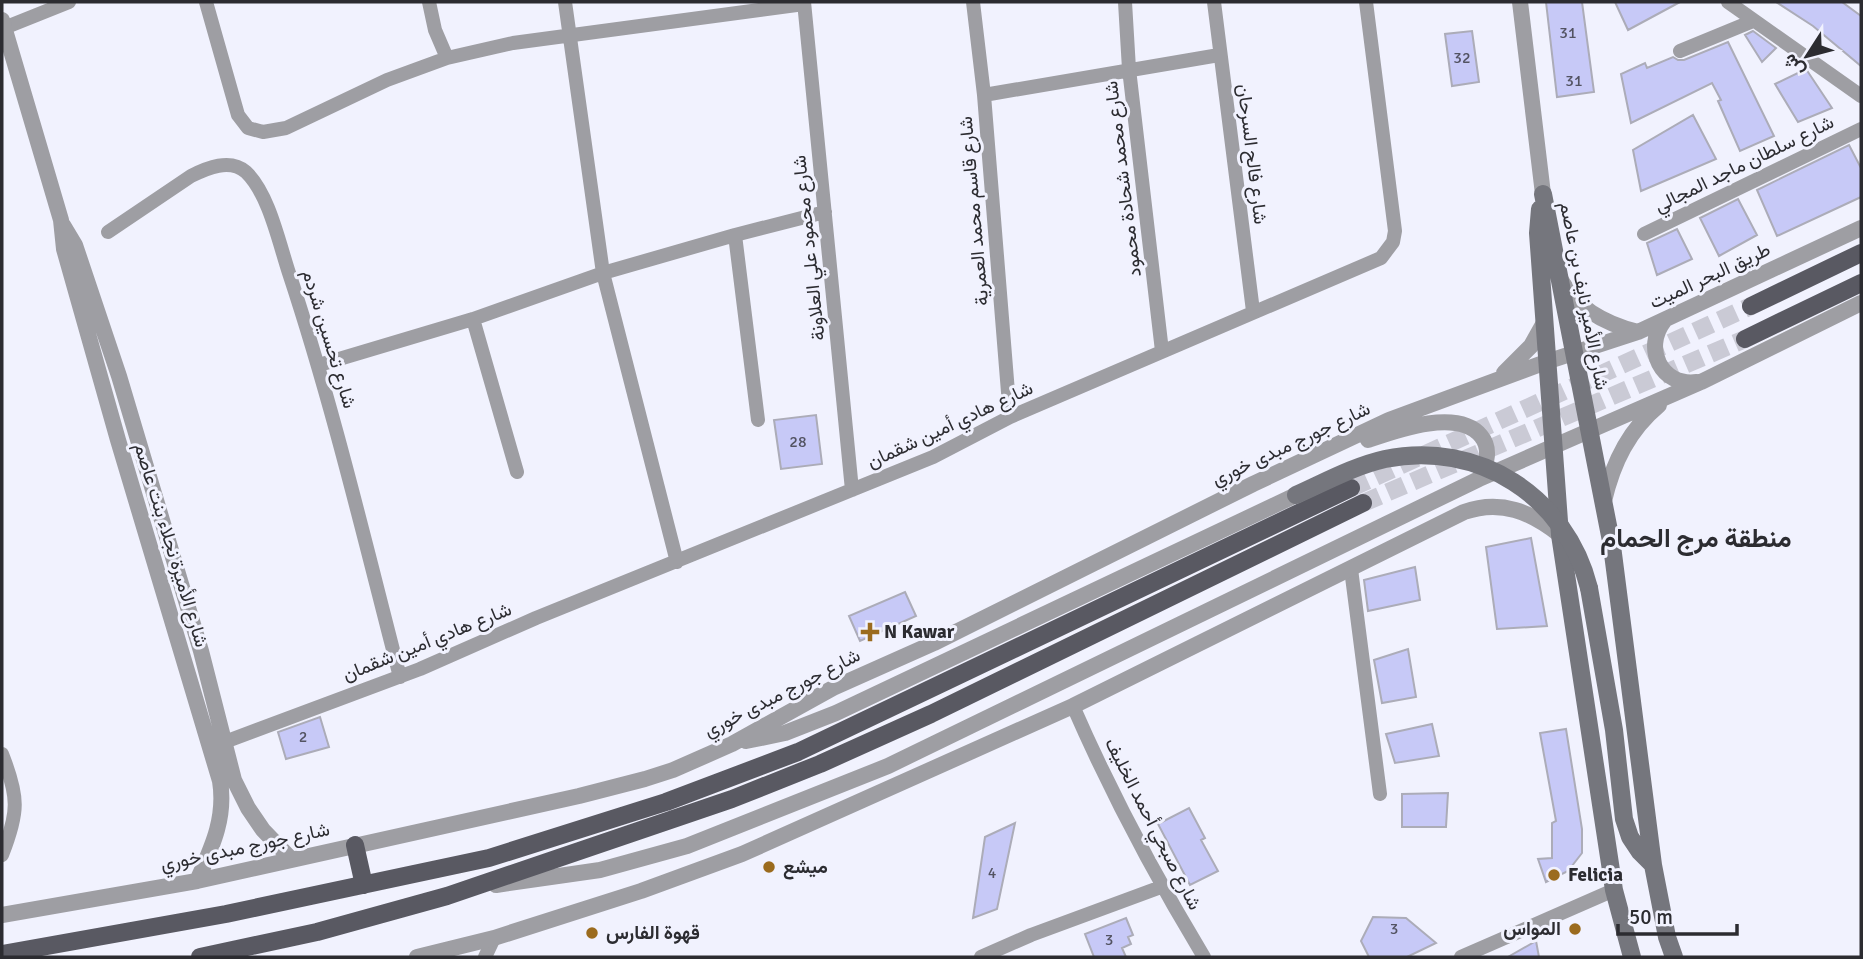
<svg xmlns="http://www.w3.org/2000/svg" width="1863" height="959" font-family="Signika,Vazirmatn,sans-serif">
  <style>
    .building { fill: #c7c9f7; stroke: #acacb8; stroke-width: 2 }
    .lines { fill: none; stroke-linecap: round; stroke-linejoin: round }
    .primary-tunnel { stroke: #cacad5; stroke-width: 18; stroke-dasharray: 18 9; stroke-linecap: butt }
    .minor { stroke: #9e9ea3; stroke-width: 14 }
    .tertiary { stroke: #9e9ea3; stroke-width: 16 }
    .secondary { stroke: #75767d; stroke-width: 18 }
    .primary { stroke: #595962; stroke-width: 18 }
    .secondary-bridge { stroke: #75767d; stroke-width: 18 }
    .poi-dot { fill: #9b6b1e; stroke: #f1f2fe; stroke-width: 2.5 }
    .labels { text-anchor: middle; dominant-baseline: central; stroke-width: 6; stroke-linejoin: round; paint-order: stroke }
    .number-label { font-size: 16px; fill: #535362 }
    .street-label { font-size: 19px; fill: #2c2c31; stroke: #f1f2fe }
    .poi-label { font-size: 19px; font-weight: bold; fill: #2c2c31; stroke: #f1f2fe; text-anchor: start }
    .district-label { font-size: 26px; font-weight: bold; fill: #2c2c31; stroke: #f1f2fe }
  </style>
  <rect width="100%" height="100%" fill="#f1f2fe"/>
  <path class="building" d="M1546 2H1582L1594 92 1557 97Z
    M1615 2H1680L1628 30Z
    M1776 2H1842L1861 16V66L1813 26Z
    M1472 31 1479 82 1452 86 1445 34Z
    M1753 31 1776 48 1762 62 1745 35Z
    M1728 42 1774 136 1740 151 1718 101 1721 100 1712 83 1631 123 1621 74 1645 63 1647 68 1673 57 1678 60H1684Z
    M1806 69 1832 108 1798 122 1775 84Z
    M1693 115 1716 159 1641 191 1633 150Z
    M1849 145 1861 168V197L1777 236 1757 190Z
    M1738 199 1757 235 1719 256 1700 218Z
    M1677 229 1692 259 1657 275 1647 243Z
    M816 415 822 464 781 469 774 420Z
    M1531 538 1547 626 1497 629 1486 547Z
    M1415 567 1420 600 1368 611 1364 580Z
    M905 592 916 616 860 641 849 616Z
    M1408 649 1416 697 1382 703 1374 660Z
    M320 717 329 747 286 759 278 732Z
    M1432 724 1439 756 1395 763 1386 734Z
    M1566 729 1582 829V853L1568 871 1546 882 1538 859 1552 858V823L1556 821 1540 733Z
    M1448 793 1446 827H1402V794Z
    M1189 808 1205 838 1201 840 1218 871 1190 885 1158 824Z
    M1015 823 997 909 973 918 985 837Z
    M1373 917 1406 918 1436 943 1407 957H1369L1361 941Z
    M1126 918 1133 935 1128 937 1131 944 1122 948 1126 957H1094L1085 934Z
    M1536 941 1539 957H1508Z"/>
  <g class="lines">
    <path class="primary-tunnel" d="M1351 488 1751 306
      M1363 503 1745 339"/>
    <path class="minor" d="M206 2 238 115 248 128 263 132 286 128 387 80 447 58
      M429 2 435 30 447 58 513 43 804 4
      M565 2 603 273 677 562
      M804 2 852 490
      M973 2 984 95 1010 417
      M1125 2 1129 69 1162 351
      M1214 2 1253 311
      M1728 2 1861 96
      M4 28 69 2
      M1680 51 1753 21
      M984 95 1219 55
      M108 232 191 176C207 168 230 158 246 172 269 194 279 243 289 273 333 406 365 542 400 677
      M1644 234 1861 129
      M735 235 758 420
      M473 319 517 472
      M319 365 473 319 603 273 735 235 825 212
      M1351 569 1380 794
      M1073 706C1111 793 1155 876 1204 957
      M214 746 420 669 536 618 933 457 1010 417 1381 258 1393 242 1395 231 1366 2
      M2 754C19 797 19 812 2 855
      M485 957 494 938
      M981 957 1031 935 1161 887
      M1461 957 1614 890"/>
    <path class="tertiary" d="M1520 2 1543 194
      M2 20 61 220 64 249 118 440 220 781C226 818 212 847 197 881
      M63 225 75 245 119 376 201 651 234 780 248 808 263 830 291 859
      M1561 280C1577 309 1606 324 1638 332
      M1664 321C1643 348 1661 387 1697 382
      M1504 373 1531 346 1545 321
      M1368 440C1397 430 1458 408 1481 436 1491 448 1487 464 1480 477
      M1604 501C1613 462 1629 430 1659 405
      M746 741 785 733 836 713 1296 495
      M496 885 600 870 687 846 888 766 1479 479 1701 382 1861 303
      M2 915 197 881 579 796 645 779 673 770 732 744 833 688 934 643 1253 484 1389 420 1546 362 1638 332 1861 228
      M417 957 494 938 641 891 742 854 1073 706 1464 512C1501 499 1531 512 1560 535"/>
    <path class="secondary" d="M1543 194 1612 546 1653 865 1667 937 1674 957
      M1540 209 1538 233 1560 535 1614 890 1632 957
      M1589 588 1614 730 1624 819 1630 837 1640 852 1653 865"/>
    <path class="primary" d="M1751 306 1861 253
      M1745 339 1861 283
      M355 845 364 885
      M2 954 226 914 489 858 666 802 798 752 1351 488
      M200 957 317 932 447 896 732 799 820 764 931 714 1363 503"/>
    <path class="secondary-bridge" d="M1296 495C1325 482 1354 466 1385 459 1478 440 1566 496 1589 588"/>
  </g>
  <g class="poi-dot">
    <path d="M866.5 621.5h7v7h7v7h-7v7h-7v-7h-7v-7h7z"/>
    <circle cx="769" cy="867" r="7"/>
    <circle cx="1554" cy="875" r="7"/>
    <circle cx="1575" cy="929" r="7"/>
    <circle cx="592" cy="933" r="7"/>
  </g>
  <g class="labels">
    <g class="number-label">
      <text x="1568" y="33">31</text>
      <text x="1462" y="58">32</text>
      <text x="1574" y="81">31</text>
      <text x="798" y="442">28</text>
      <text x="303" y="737">2</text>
      <text x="992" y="873">4</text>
      <text x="1394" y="929">3</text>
      <text x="1109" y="940">3</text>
    </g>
    <g class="street-label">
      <text transform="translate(1252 154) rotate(83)">شارع فالح السرحان</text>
      <text transform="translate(1744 164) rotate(-26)">شارع سلطان ماجد المجالي</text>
      <text transform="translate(1123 179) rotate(-97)">شارع محمد شحادة محمود</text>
      <text transform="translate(974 211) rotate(-95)">شارع قاسم محمد العمرية</text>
      <text transform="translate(809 248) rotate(-96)">شارع محمود علي العلاونة</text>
      <text transform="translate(1710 276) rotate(-25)">طريق البحر الميت</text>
      <text transform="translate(1584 296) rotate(79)">شارع الأمير نايف بن عاصم</text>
      <text transform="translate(329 339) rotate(73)">شارع تحسين شردم</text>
      <text transform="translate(950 425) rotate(-25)">شارع هادي أمين شقمان</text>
      <text transform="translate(1291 444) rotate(-25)">شارع جورج مبدى خوري</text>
      <text transform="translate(171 545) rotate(73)">شارع الأميرة نجلاء بنت عاصم</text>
      <text transform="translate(427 642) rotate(-22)">شارع هادي أمين شقمان</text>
      <text transform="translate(782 693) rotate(-27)">شارع جورج مبدى خوري</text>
      <text transform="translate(1153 824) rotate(63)">شارع صبحي أحمد الخليف</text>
      <text transform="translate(245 847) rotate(-12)">شارع جورج مبدى خوري</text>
    </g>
    <g class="poi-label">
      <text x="884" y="632">N Kawar</text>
      <text x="783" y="867">ميشع</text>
      <text x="1568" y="875">Felicia</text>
      <text x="1561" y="929" text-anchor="end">المواس</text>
      <text x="606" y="933">قهوة الفارس</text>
    </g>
    <g class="district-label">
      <text x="1696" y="539">منطقة مرج الحمام</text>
    </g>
  </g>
  <rect width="1863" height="959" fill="none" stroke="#2c2c31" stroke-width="7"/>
  <g transform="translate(1807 56) rotate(234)" stroke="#f1f2fe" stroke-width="5" paint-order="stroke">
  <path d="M0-5L12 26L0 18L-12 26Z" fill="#2c2c31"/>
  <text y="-10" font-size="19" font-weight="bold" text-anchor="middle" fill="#2c2c31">ش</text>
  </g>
  <path d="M1618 924v10h119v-10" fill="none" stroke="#2c2c31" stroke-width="3.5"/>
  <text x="1629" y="924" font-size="21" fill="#2c2c31" stroke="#f1f2fe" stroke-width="5" paint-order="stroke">50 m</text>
</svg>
